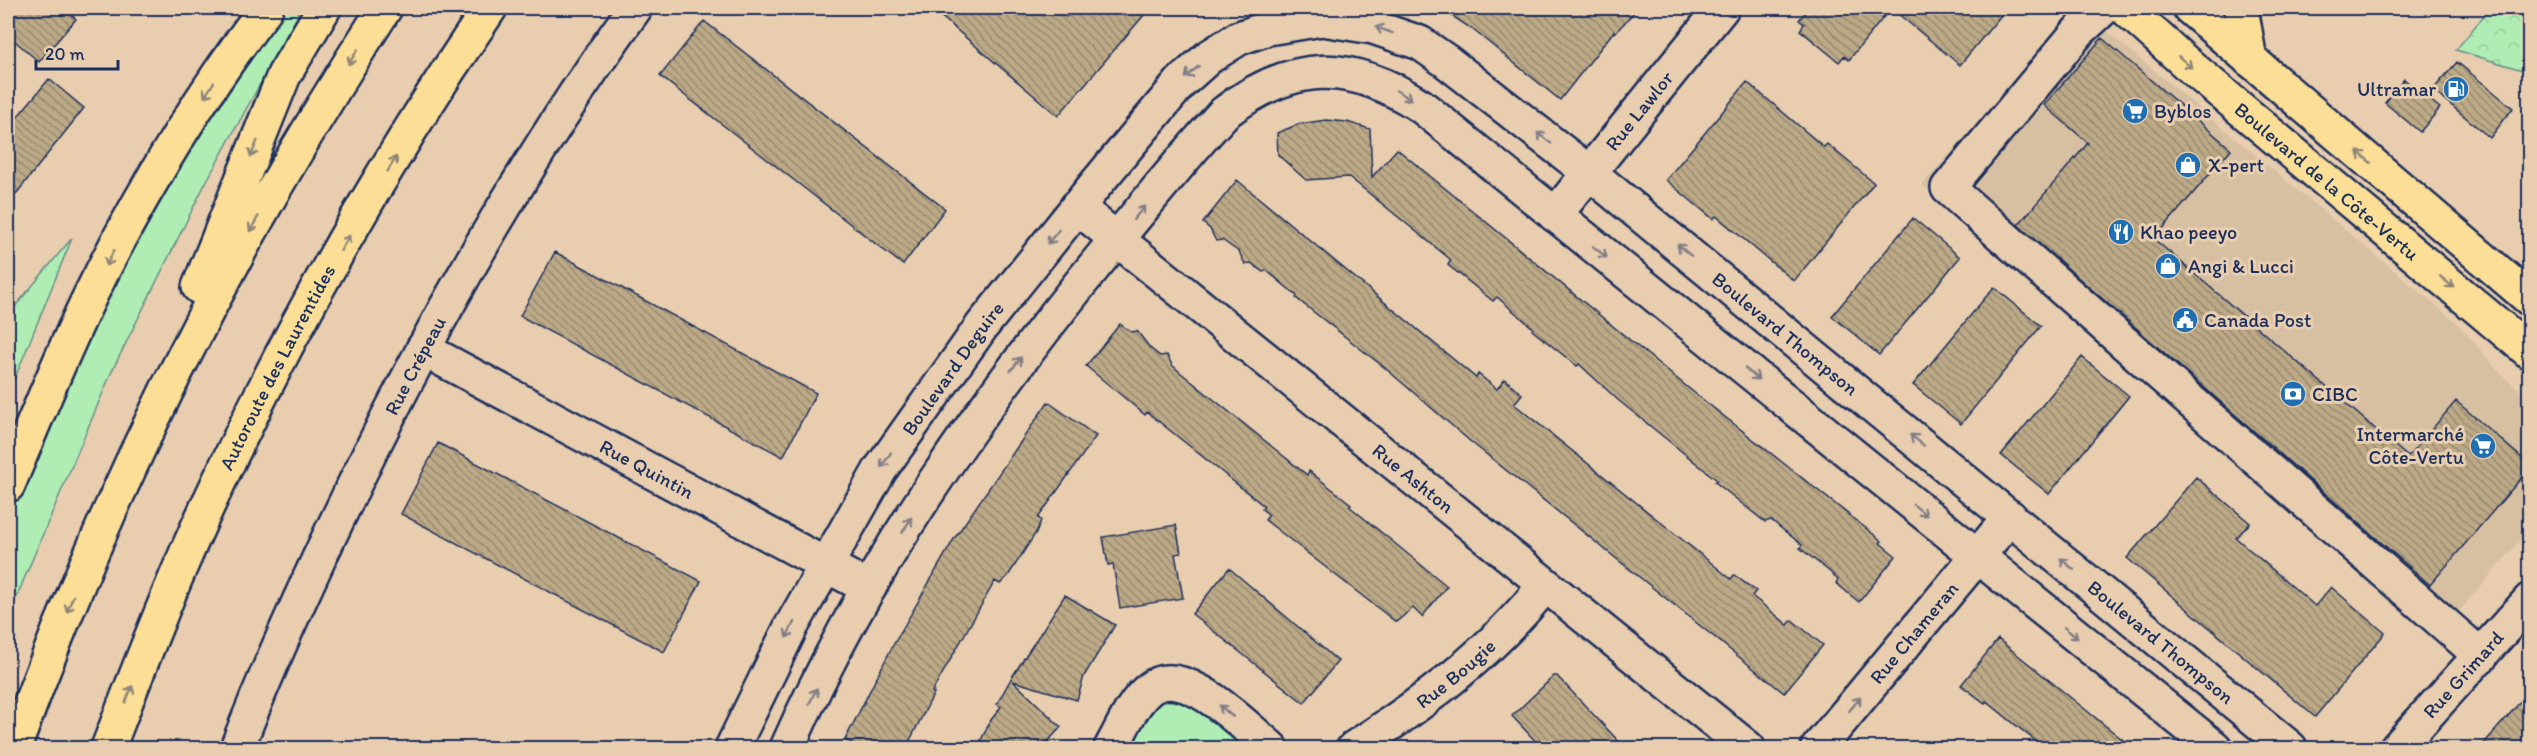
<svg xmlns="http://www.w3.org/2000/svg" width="2537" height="756" font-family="Itim,sans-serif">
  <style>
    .built { fill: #d7bfa2 }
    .green { fill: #afedb4; stroke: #658e89; stroke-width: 1.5 }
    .forest { fill: url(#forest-crowns); stroke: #658e89; stroke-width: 1.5 }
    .building { fill: url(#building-back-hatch); stroke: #1b2f5e; stroke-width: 1.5 }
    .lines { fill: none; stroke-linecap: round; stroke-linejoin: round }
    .minor-casing { stroke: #1b2f5e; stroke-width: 38 }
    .major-casing { stroke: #1b2f5e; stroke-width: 38 }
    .highway-casing { stroke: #1b2f5e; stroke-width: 38 }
    .minor { stroke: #e8cdaf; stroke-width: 33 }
    .major { stroke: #fdde96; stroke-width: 33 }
    .highway { stroke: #fdde96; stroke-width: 33 }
    .oneway { stroke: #827e86 }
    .oneway2 { stroke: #8c867a }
    .labels { text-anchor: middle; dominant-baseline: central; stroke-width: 6; stroke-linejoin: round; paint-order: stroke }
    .poi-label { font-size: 20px; fill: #1b2f5e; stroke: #e8cdaf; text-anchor: start }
    .street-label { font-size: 20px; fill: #1b2f5e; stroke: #e8cdaf }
  </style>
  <defs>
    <pattern id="forest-crowns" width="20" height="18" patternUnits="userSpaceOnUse" patternTransform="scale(1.5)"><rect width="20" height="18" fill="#afedb4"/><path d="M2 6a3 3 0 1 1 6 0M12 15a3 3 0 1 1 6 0" fill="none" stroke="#96cc9d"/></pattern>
    <pattern id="building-back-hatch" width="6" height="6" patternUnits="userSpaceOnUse" patternTransform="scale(1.5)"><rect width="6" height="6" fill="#bca986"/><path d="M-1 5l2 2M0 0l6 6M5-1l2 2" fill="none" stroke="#988a71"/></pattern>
  </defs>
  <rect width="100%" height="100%" fill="#e8cdaf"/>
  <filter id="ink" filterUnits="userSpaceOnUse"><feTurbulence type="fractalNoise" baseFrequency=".0167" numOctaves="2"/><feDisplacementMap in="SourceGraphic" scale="12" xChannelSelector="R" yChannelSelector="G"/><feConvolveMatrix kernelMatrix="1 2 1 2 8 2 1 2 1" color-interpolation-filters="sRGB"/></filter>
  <g filter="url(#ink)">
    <path class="built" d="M2079 8 2458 324 2500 373 2529 399V530L2442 631 1922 185Z"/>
    <path class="green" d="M279 8H291L299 13 204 186 112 371 8 617V511L56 391 162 187Z
      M72 238 8 395V315Z
      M1170 699 1195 704 1250 748H1125C1137 728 1146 706 1170 699Z"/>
    <path class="forest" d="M2490 8H2529V72L2456 50Z"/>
    <path class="building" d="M8 8H63L76 19 39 62 8 35Z
      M931 8H1055L1066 17 1074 8H1150L1058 116Z
      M1440 8H1638L1615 33 1614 31 1560 100 1472 29Z
      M1809 8H2007L1960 65 1891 8 1849 60 1844 56 1839 62 1800 30 1804 24 1799 20Z
      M704 21 945 209 903 265 660 76Z
      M2102 38 2231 149 2154 239 2408 457 2456 401 2529 464V469L2430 585 2018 225 2088 143 2044 105Z
      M2457 62 2513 108 2490 138 2433 90Z
      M49 79 84 108 8 204V128Z
      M2404 79 2440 108 2420 132 2385 103Z
      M1747 82 1824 147 1827 144 1874 183 1794 281 1716 216 1713 219 1666 180Z
      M1326 120 1347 122 1370 129 1372 177 1397 149 1692 391 1882 541 1880 543 1896 556 1859 602 1836 583 1838 580 1830 572 1800 548 1802 545 1771 520 1765 522 1715 482 1717 480 1618 400 1579 364 1577 366 1532 330 1533 328 1497 297 1493 301 1448 265 1451 260 1445 255 1349 177 1306 180 1278 155 1277 133 1299 124Z
      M1237 180 1476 378 1478 374 1497 389 1505 379 1522 394 1514 404 1731 579 1734 575 1756 591 1752 596 1788 625 1792 620 1823 645 1784 693 1471 442 1385 368 1296 298 1297 296 1266 270 1263 272 1251 263 1245 264 1239 252 1222 240 1216 241 1210 229 1203 223Z
      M1913 218 1960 257 1879 355 1832 316Z
      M555 252 816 393 783 457 520 316Z
      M1994 287 2041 326 1961 424 1913 385Z
      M1120 324 1131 332 1137 331 1150 348 1160 356 1167 355 1172 365 1181 373 1307 475 1309 471 1351 504 1349 506 1447 586 1422 617 1413 608 1396 622 1265 520 1269 515 1262 509 1264 506 1147 412 1145 415 1086 366Z
      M2082 357 2129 396 2049 494 2001 455Z
      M1048 402 1096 436 1038 518 1041 520 1037 531 1008 576 1000 584 995 581 932 692 934 693 906 748H862L845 740 891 649 954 539Z
      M438 443 701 581 664 652 401 514Z
      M2196 477 2250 523 2236 538 2315 606 2331 587 2385 633 2315 717 2127 558Z
      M1176 525 1181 553 1175 554 1183 598 1120 608 1113 564 1108 565 1103 537Z
      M1229 568 1338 661 1304 703 1192 614Z
      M1065 595 1115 625 1084 676 1077 700 1013 681 1061 727 1042 748H977L991 720 1001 707 997 704 1012 677Z
      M1998 639 2076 702 2133 748H2044L1986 701 1985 703 1961 685Z
      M1554 676H1557L1625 748H1542L1512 716Z
      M2529 692V748H2480Z"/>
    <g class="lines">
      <g class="minor-casing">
        <g id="minor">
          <path d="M2104 8 2078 32 1948 188 2481 656"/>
          <path id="s1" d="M1077 207 1748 748"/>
          <path id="s2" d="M1555 215 1722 8"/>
          <path id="s3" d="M423 349 869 588"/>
          <path id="s4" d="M237 748C272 657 314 567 357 479 437 315 528 156 635 8"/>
          <path id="s5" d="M732 748 791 627 880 470 982 326 1096 184 1181 82 1209 57 1239 38 1268 28 1322 19 1373 27 1420 43 1446 61 1591 174 2290 748"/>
          <path d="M787 748C868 565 983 401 1110 247 1148 202 1184 156 1224 113 1292 61 1349 59 1421 106L2215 748"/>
          <path d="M1111 748C1122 729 1131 705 1148 690 1182 659 1245 727 1271 748"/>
          <path id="s6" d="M1354 748C1424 703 1493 651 1544 586"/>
          <path id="s7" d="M1818 748 2010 517"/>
          <path id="s8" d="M2397 748 2530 600"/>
        </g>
      </g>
      <g class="major-casing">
        <g id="major">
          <path id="s9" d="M2125 8 2185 62 2530 352"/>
          <path d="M2190 8 2530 299"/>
          <path d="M2241 8 2250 60"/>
        </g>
      </g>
      <g class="highway-casing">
        <g id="highway">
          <path d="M199 287 284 75 324 8"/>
          <path d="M8 485C35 420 61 355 92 292 141 193 200 96 266 8"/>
          <path d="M14 748C108 488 234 240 385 8"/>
          <path id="s10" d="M108 748C135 678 162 607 193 538 275 355 377 173 490 8"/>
        </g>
      </g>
      <use href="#minor" class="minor"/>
      <use href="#major" class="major"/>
      <use href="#highway" class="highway"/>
    </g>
    <defs><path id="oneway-shaft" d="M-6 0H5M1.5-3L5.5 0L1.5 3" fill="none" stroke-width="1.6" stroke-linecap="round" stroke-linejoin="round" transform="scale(1.5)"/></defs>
    <g class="oneway">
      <use href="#oneway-shaft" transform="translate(1384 30) rotate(-160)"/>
      <use href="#oneway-shaft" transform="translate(1192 72) rotate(139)"/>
      <use href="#oneway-shaft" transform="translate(1404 95) rotate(30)"/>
      <use href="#oneway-shaft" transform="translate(1544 138) rotate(-142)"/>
      <use href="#oneway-shaft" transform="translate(1139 213) rotate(-50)"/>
      <use href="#oneway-shaft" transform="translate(1053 237) rotate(129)"/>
      <use href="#oneway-shaft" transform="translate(1684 250) rotate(-141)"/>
      <use href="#oneway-shaft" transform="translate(1600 252) rotate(39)"/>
      <use href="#oneway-shaft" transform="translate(1016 364) rotate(-52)"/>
      <use href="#oneway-shaft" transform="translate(1752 374) rotate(39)"/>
      <use href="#oneway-shaft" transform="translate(1917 440) rotate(-141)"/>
      <use href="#oneway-shaft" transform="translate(886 460) rotate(124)"/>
      <use href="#oneway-shaft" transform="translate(1920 510) rotate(39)"/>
      <use href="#oneway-shaft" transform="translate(907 525) rotate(-59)"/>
      <use href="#oneway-shaft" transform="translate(2067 564) rotate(-140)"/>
      <use href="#oneway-shaft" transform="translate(790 630) rotate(117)"/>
      <use href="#oneway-shaft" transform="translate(2071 633) rotate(39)"/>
      <use href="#oneway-shaft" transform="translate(813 696) rotate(-64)"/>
      <use href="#oneway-shaft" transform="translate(1855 704) rotate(-50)"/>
      <use href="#oneway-shaft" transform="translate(1226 711) rotate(-140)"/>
    </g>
    <g class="oneway2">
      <use href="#oneway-shaft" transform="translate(353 57) rotate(122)"/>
      <use href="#oneway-shaft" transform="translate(2185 62) rotate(41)"/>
      <use href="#oneway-shaft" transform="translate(209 90) rotate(123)"/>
      <use href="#oneway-shaft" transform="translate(254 149) rotate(112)"/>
      <use href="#oneway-shaft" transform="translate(2364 157) rotate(-140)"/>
      <use href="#oneway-shaft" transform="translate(392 164) rotate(-59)"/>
      <use href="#oneway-shaft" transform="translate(254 224) rotate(120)"/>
      <use href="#oneway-shaft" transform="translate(345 243) rotate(-60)"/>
      <use href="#oneway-shaft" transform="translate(110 258) rotate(117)"/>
      <use href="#oneway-shaft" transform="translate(2447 282) rotate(40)"/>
      <use href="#oneway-shaft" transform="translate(70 604) rotate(112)"/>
      <use href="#oneway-shaft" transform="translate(129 694) rotate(-68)"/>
    </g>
  </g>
  <defs>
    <g id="fuel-disc" transform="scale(1.35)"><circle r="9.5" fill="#1f6fb2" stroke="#e8cdaf"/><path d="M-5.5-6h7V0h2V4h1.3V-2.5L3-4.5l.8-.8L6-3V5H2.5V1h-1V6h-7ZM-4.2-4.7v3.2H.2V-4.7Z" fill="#fff"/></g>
    <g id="supermarket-disc" transform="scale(1.35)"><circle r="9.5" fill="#1f6fb2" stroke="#e8cdaf"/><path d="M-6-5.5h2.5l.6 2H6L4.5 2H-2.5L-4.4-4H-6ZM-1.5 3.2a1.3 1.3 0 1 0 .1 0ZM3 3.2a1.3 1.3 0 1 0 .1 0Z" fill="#fff"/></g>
    <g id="shop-disc" transform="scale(1.35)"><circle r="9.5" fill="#1f6fb2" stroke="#e8cdaf"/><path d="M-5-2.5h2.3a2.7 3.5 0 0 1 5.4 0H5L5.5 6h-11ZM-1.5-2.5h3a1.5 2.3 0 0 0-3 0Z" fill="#fff"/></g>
    <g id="restaurant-disc" transform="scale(1.35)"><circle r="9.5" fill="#1f6fb2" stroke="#e8cdaf"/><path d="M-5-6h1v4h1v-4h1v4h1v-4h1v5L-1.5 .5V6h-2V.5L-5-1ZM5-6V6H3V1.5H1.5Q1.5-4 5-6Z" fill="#fff"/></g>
    <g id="civic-disc" transform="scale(1.35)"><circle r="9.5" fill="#1f6fb2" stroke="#e8cdaf"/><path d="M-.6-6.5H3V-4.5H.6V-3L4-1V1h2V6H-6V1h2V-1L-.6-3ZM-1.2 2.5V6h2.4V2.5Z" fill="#fff"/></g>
    <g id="bank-disc" transform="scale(1.35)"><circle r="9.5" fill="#1f6fb2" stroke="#e8cdaf"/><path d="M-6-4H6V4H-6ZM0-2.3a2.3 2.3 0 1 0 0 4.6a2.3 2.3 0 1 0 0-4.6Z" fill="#fff"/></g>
  </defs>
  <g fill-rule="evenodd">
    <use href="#fuel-disc" x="2456" y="89"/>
    <use href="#supermarket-disc" x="2135" y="111"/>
    <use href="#shop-disc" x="2188" y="165"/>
    <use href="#restaurant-disc" x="2121" y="232"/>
    <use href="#shop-disc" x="2168" y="266"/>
    <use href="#civic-disc" x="2185" y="320"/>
    <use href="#bank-disc" x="2293" y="394"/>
    <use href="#supermarket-disc" x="2483" y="446"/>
  </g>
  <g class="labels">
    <g class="poi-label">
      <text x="2436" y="89" text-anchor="end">Ultramar</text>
      <text x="2154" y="111">Byblos</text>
      <text x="2208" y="165">X-pert</text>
      <text x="2140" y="232">Khao peeyo</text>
      <text x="2188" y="266">Angi &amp; Lucci</text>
      <text x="2204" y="320">Canada Post</text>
      <text x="2312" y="394">CIBC</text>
      <text x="2464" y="434" text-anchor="end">Intermarché<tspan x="2464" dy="23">Côte-Vertu</tspan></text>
    </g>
    <g class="street-label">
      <text stroke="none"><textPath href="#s2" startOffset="134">Rue Lawlor</textPath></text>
      <text stroke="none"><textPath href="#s9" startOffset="266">Boulevard de la Côte-Vertu</textPath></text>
      <text stroke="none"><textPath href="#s5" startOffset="1533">Boulevard Thompson</textPath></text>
      <text stroke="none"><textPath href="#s4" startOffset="422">Rue Crépeau</textPath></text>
      <text stroke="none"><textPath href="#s10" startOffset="417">Autoroute des Laurentides</textPath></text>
      <text stroke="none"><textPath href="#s5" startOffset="440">Boulevard Deguire</textPath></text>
      <text stroke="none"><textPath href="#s3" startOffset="254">Rue Quintin</textPath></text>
      <text stroke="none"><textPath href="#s1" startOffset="432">Rue Ashton</textPath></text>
      <text stroke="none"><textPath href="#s7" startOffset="150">Rue Chameran</textPath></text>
      <text stroke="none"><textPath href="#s5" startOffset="2019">Boulevard Thompson</textPath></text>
      <text stroke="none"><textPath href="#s6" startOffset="126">Rue Bougie</textPath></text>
      <text stroke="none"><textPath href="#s8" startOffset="99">Rue Grimard</textPath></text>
    </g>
  </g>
  <rect width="2537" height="756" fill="none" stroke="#e8cdaf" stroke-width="30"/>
  <rect x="15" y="15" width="2507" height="726" fill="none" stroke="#1b2f5e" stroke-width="2" filter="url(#ink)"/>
  <path d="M36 60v9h82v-9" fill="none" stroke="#1b2f5e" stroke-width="3"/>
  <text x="45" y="60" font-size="18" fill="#1b2f5e" stroke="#e8cdaf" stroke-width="4.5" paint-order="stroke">20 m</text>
</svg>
